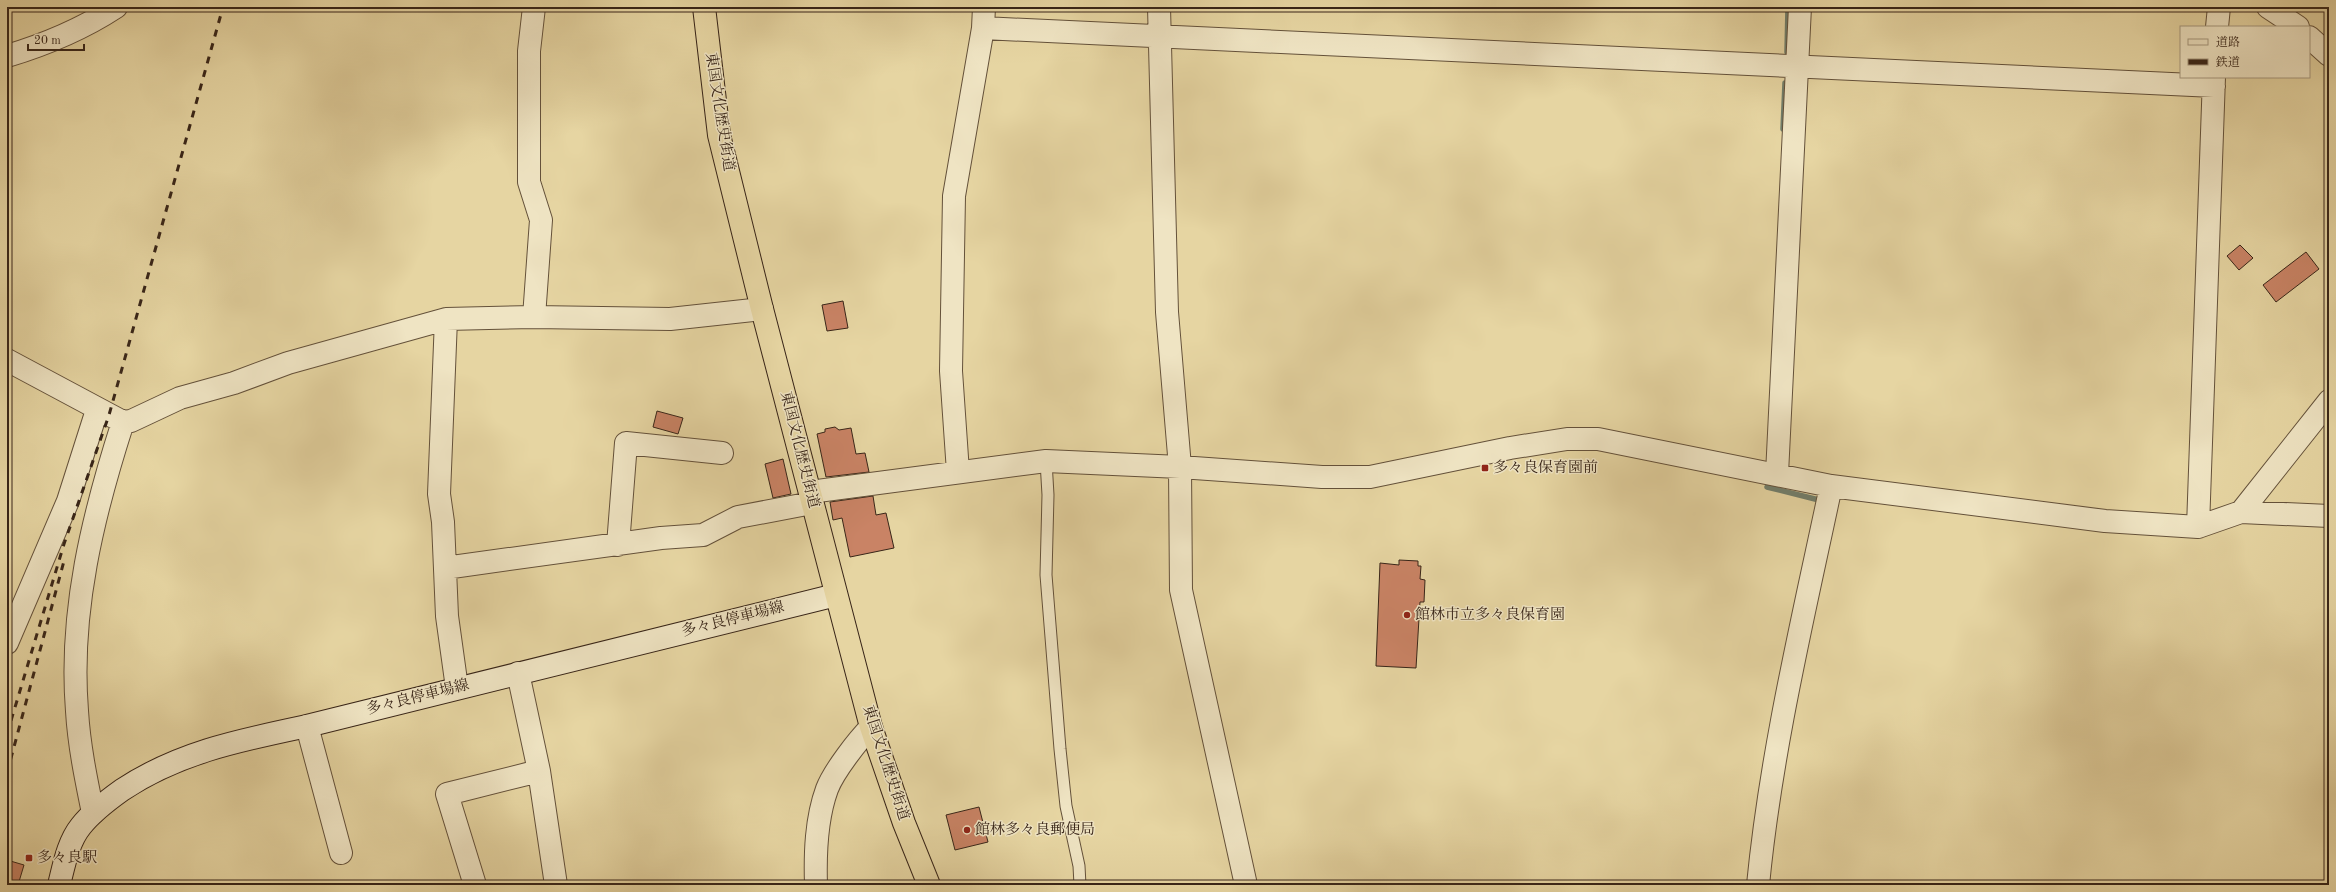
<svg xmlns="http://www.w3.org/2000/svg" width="2336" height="892" font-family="'Old Standard TT','Noto Serif JP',serif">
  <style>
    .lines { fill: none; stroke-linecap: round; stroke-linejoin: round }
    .stream { stroke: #717e6b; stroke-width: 5.5 }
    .building { fill: #c98365; stroke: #382518 }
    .lane-casing { stroke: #64513a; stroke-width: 13 }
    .street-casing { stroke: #64513a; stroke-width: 24 }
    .secondary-casing { stroke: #382518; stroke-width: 24 }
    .highway-casing { stroke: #382518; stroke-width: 24 }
    .path { stroke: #382518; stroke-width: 2.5; stroke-dasharray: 1 2; stroke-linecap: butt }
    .lane { stroke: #efe4c3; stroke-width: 11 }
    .street { stroke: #efe4c3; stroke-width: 22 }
    .secondary { stroke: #efe4c3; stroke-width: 22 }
    .highway { stroke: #e6d5a2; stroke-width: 22 }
    .rail { stroke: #382518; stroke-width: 3; stroke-dasharray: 7 7; stroke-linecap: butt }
    .poi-dot { fill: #8f2418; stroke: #efe4c3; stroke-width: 1.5 }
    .labels { text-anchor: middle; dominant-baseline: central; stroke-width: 3; stroke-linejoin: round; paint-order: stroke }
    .street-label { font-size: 15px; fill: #382518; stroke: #efe4c3 }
    .poi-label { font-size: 15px; fill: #382518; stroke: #efe4c3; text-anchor: start }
  </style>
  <rect width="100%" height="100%" fill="#e6d5a2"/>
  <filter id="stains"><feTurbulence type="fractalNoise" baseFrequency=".005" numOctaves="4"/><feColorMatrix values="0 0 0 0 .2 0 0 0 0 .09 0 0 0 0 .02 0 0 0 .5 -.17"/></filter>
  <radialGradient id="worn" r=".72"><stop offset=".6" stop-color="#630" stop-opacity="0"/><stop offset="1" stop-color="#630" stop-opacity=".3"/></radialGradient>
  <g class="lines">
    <path class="stream" d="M1787 52 1788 7
      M1783 129 1785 83
      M1767 487 1819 500"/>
  </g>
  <path class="building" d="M2240 245 2253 258 2239 270 2227 256Z
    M2306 252 2319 269 2276 302 2263 285Z
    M843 301 848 328 827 331 822 305Z
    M657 411 683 418 678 434 653 427Z
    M835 427 839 430 851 428 856 454 865 453 869 472 826 477 817 434 825 432V429Z
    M783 459 791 494 773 498 765 464Z
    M873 496 876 515 886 513 894 548 850 557 842 518 833 520 830 502Z
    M1399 560 1418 561V566H1421L1420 579 1425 580 1424 602H1420L1416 668 1376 666 1380 563 1399 565Z
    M979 807 988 842 955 850 946 815Z
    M7 860 24 865 18 885H7Z"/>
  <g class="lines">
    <g class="lane-casing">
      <path id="lane" d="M1046 461 1048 495 1046 575 1060 749 1066 806 1079 866 1080 885"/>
    </g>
    <g class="street-casing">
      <path id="street" d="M534 7 529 51V182L541 220 534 317
        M1159 7 1167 312 1180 467 1181 590 1246 885
        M2268 7 2298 27
        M2217 27 2219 7
        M983 28 2214 86
        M2309 37 2329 55
        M7 56C47 44 81 30 116 7
        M446 319 439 494 443 522 447 616 457 688
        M7 360 123 422 131 421 180 398 234 383 288 363 446 319 534 317 670 319 762 309
        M958 472 951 371 954 196 983 28 984 7
        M1777 474 1800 7
        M810 492 1046 461 1180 467 1322 477H1370L1510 448 1567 439H1598L1831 486 2105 521 2198 527 2241 512 2329 401
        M2241 512 2329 516
        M2198 527 2214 77
        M618 545 626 443 722 453
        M445 568 661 538 703 535 738 517 812 503
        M7 643 68 501 97 410
        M518 673 539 771 556 885
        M307 726 341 853
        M93 813C86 779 79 745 77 711 69 612 93 515 123 422
        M475 885 447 794 539 771
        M816 885C815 853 816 819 827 789 834 771 858 740 871 727
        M1758 885C1771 751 1803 618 1831 486"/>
    </g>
    <g class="secondary-casing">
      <path id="secondary" d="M59 885C64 865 68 842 81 826 92 812 108 800 122 790 179 752 241 740 307 726L836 595"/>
    </g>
    <g class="highway-casing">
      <path id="highway" d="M704 7 719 135 762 309 871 727 904 823 929 885"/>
    </g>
    <path class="path" d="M19 883 26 885"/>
    <use href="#lane" class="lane"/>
    <use href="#street" class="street"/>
    <use href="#secondary" class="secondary"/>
    <use href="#highway" class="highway"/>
    <path class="rail" d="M7 734 64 544 109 415 223 7
      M7 773 64 561"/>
  </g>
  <g class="poi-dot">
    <rect x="1481" y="464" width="8" height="8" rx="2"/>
    <circle cx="1407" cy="615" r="4"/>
    <circle cx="967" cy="830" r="4"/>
    <rect x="25" y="854" width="8" height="8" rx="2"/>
  </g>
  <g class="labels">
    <g class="street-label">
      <text transform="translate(719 112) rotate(81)">東国文化歴史街道</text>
      <text transform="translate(799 450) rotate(76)">東国文化歴史街道</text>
      <text transform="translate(733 620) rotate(-14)">多々良停車場線</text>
      <text transform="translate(418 698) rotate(-14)">多々良停車場線</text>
      <text transform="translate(885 763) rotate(72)">東国文化歴史街道</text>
    </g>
    <g class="poi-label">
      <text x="1493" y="468">多々良保育園前</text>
      <text x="1415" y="615">館林市立多々良保育園</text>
      <text x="975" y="830">館林多々良郵便局</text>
      <text x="37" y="858">多々良駅</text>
    </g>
  </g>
  <rect width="2336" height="892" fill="none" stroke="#e6d5a2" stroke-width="24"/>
  <rect x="8" y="8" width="2320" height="876" fill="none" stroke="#382518" stroke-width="2"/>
  <rect x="12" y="12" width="2312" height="868" fill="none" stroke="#382518"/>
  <rect x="2180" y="26" width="130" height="52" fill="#efe4c3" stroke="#a6987f"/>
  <rect x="2188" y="39" width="20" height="6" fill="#efe4c3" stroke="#a6987f"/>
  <text x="2216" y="46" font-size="12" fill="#382518">道路</text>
  <rect x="2188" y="59" width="20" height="6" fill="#382518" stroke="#a6987f"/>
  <text x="2216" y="66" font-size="12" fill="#382518">鉄道</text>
  <path d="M28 44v6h56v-6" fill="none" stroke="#382518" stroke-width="2"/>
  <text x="34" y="44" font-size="12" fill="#382518" stroke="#efe4c3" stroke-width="3" paint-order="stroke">20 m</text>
  <rect width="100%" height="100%" filter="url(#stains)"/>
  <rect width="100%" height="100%" fill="url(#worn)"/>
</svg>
